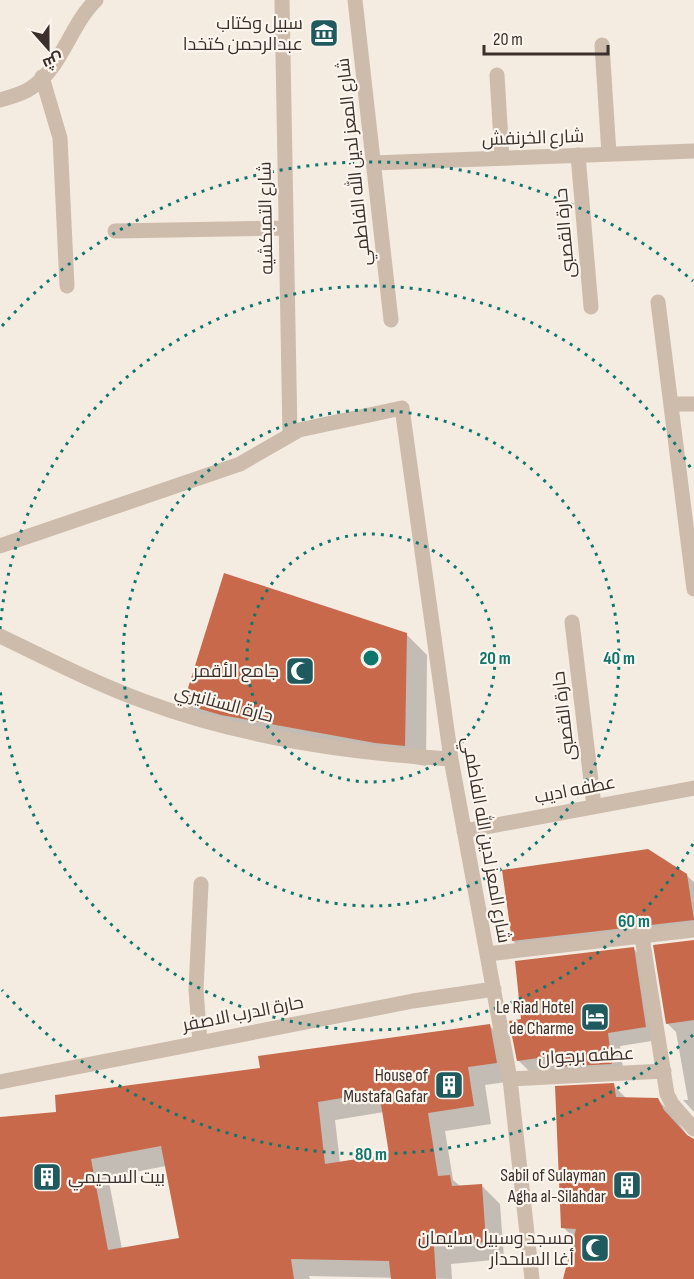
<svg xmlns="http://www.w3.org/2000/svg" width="694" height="1279" font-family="'Sofia Sans Condensed',Cairo,sans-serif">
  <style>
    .shadow { fill: #0003; fill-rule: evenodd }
    .building { fill: #c8694b; fill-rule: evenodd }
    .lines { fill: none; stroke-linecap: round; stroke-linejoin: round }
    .minor { stroke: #cdbbac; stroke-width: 15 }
    .ring { fill: none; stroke: #0f766e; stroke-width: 3; stroke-dasharray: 3 6 }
    .labels { text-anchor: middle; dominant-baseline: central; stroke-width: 4.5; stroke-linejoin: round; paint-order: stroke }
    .poi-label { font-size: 18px; fill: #3b302b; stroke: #fbf5ee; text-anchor: end }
    .street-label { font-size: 18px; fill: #3b302b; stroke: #fbf5ee }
    .centre { fill: #0f766e; stroke: #fbf5ee; stroke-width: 3 }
    .ring-label { font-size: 18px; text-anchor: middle; font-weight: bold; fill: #0f766e; stroke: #fbf5ee; stroke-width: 4.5; stroke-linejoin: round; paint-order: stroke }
  </style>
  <rect width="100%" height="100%" fill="#f4ebe1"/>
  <path class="shadow" d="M406 634 427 655 426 766 243 735 205 725 185 704Z
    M686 875 694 882V934L526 953 513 941Z
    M694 941V1112L683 1100H688L676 1032 667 1023Z
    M633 948 646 961 658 1040 620 1046 624 1076 531 1073 518 1060 523 1020Z
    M489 1025 507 1043 514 1081 485 1085 491 1124 445 1131 453 1180 461 1187 482 1186 500 1204 504 1259 451 1264 452 1279 309 1276 310 1279H0V1119L58 1114 262 1069ZM384 1112 391 1155 340 1163 335 1120ZM166 1166 180 1239 122 1249 108 1177Z
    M613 1085 627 1099H657L674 1116 689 1138 694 1140V1279H565L575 1239 563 1227Z"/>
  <path class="building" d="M224 573 407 633 405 746 375 743 221 715 183 704Z
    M648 849 687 874 694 920 512 941 502 870Z
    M694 940V1020L666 1024 653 945Z
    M634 947 646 1027 608 1033 612 1064 554 1067 553 1056 517 1061 509 1021 521 1019 515 961Z
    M490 1024 497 1063 468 1067 474 1106 428 1113 438 1176 450 1175 452 1186 482 1184 486 1242 434 1246 436 1279H391L389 1261 291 1259 294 1279H0V1117L56 1112 55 1095 260 1068 258 1056ZM379 1092 389 1154 325 1164 318 1102ZM161 1146 179 1238 108 1250 91 1159Z
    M614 1083 616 1097 658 1098 664 1110 687 1135 694 1139V1279H563L576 1229 561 1228 555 1086Z"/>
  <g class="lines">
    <path class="minor" d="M282 0 290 435
      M355 0 391 320
      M602 45 609 154
      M497 75 502 158
      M42 77 60 138 67 286
      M0 100C10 97 23 94 31 88 62 68 70 25 96 0
      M578 155 591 307
      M373 163 694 151
      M115 231 286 228
      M658 302 694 589
      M671 404H694
      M0 546 240 464 299 430 402 408 451 759 510 1079 532 1279
      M572 622 594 806
      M0 636C48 659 96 684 146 702 243 738 348 753 451 759
      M464 831 694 788
      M642 937 667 1094 672 1104 694 1129
      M487 954 694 930
      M200 1042 196 990 201 884
      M510 1079 664 1071
      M0 1082 413 1001 494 989"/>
  </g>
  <g class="ring">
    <circle cx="371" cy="658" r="124"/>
    <circle cx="371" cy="658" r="248"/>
    <path d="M693 844A372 372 0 0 1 0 687M0 629A372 372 0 0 1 693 472"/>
    <path d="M693 1035A496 496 0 0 1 2 990M2 326A496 496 0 0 1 693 281"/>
  </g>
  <defs>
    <g id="museum-square" transform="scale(1.5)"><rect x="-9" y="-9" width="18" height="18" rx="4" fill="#1f5a5e" stroke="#fbf5ee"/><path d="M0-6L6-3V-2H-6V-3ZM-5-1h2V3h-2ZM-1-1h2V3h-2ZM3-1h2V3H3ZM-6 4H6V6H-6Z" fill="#fff"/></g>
    <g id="mosque-square" transform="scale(1.5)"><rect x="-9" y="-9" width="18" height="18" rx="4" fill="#1f5a5e" stroke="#fbf5ee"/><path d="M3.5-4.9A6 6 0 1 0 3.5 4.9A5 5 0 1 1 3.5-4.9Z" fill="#fff"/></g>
    <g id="hotel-square" transform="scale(1.5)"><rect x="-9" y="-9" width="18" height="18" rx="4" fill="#1f5a5e" stroke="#fbf5ee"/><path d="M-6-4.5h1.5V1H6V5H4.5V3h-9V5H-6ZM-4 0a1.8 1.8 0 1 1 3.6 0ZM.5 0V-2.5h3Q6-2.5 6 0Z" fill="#fff"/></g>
    <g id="building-square" transform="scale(1.5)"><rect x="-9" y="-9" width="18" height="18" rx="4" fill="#1f5a5e" stroke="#fbf5ee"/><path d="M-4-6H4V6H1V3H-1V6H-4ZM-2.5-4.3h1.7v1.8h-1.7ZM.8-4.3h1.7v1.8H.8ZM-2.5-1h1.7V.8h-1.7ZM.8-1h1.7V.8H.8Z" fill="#fff"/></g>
  </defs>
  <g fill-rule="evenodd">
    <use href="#museum-square" x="324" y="33"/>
    <use href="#mosque-square" x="300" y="671"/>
    <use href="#hotel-square" x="595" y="1017"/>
    <use href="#building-square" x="449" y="1085"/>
    <use href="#building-square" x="47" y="1177"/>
    <use href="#building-square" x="627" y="1185"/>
    <use href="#mosque-square" x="595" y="1248"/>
  </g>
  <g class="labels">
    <g class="poi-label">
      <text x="303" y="23">سبيل وكتاب<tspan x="303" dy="21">عبدالرحمن كتخدا</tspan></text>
      <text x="279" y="671">جامع الأقمر</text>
      <text x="574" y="1007">Le Riad Hotel<tspan x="574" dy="21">de Charme</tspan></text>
      <text x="428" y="1075">House of<tspan x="428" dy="21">Mustafa Gafar</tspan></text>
      <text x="606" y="1175">Sabil of Sulayman<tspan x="606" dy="21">Agha al-Silahdar</tspan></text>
      <text x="68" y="1177" text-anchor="start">بيت السحيمي</text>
      <text x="574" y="1238">مسجد وسبيل سليمان<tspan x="574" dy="21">أغا السلحدار</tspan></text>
    </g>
    <g class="street-label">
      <text transform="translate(533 138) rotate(-2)">شارع الخرنفش</text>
      <text transform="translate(354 162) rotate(-96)">شارع المعز لدين الله الفاطمي</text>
      <text transform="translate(266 218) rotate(-91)">شارع التمبكشيه</text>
      <text transform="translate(565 233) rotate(-95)">حارة القصبى</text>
      <text transform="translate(224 704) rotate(15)">حارة السنانيري</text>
      <text transform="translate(564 716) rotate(-97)">حارة القصبى</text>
      <text transform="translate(575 790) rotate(-11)">عطفه اديب</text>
      <text transform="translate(486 840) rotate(80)">شارع المعز لدين الله الفاطمي</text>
      <text transform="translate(243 1014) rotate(-11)">حارة الدرب الاصفر</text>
      <text transform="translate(586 1056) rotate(-3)">عطفه برجوان</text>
    </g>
  </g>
  <circle cx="371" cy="658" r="9" class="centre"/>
  <g class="ring-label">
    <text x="495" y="664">20 m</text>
    <text x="619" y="664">40 m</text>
    <text x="634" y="927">60 m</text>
    <text x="371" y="1160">80 m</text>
  </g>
  <g transform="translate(48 48) rotate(159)" stroke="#fbf5ee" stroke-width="4.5" paint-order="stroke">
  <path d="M0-4.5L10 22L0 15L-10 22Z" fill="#3b302b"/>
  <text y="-9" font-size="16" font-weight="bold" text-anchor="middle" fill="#3b302b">ش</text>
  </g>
  <path d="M484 45v9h124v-9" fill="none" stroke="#3b302b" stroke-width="3"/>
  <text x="493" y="45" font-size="18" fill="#3b302b" stroke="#fbf5ee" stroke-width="4.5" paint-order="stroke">20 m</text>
</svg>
